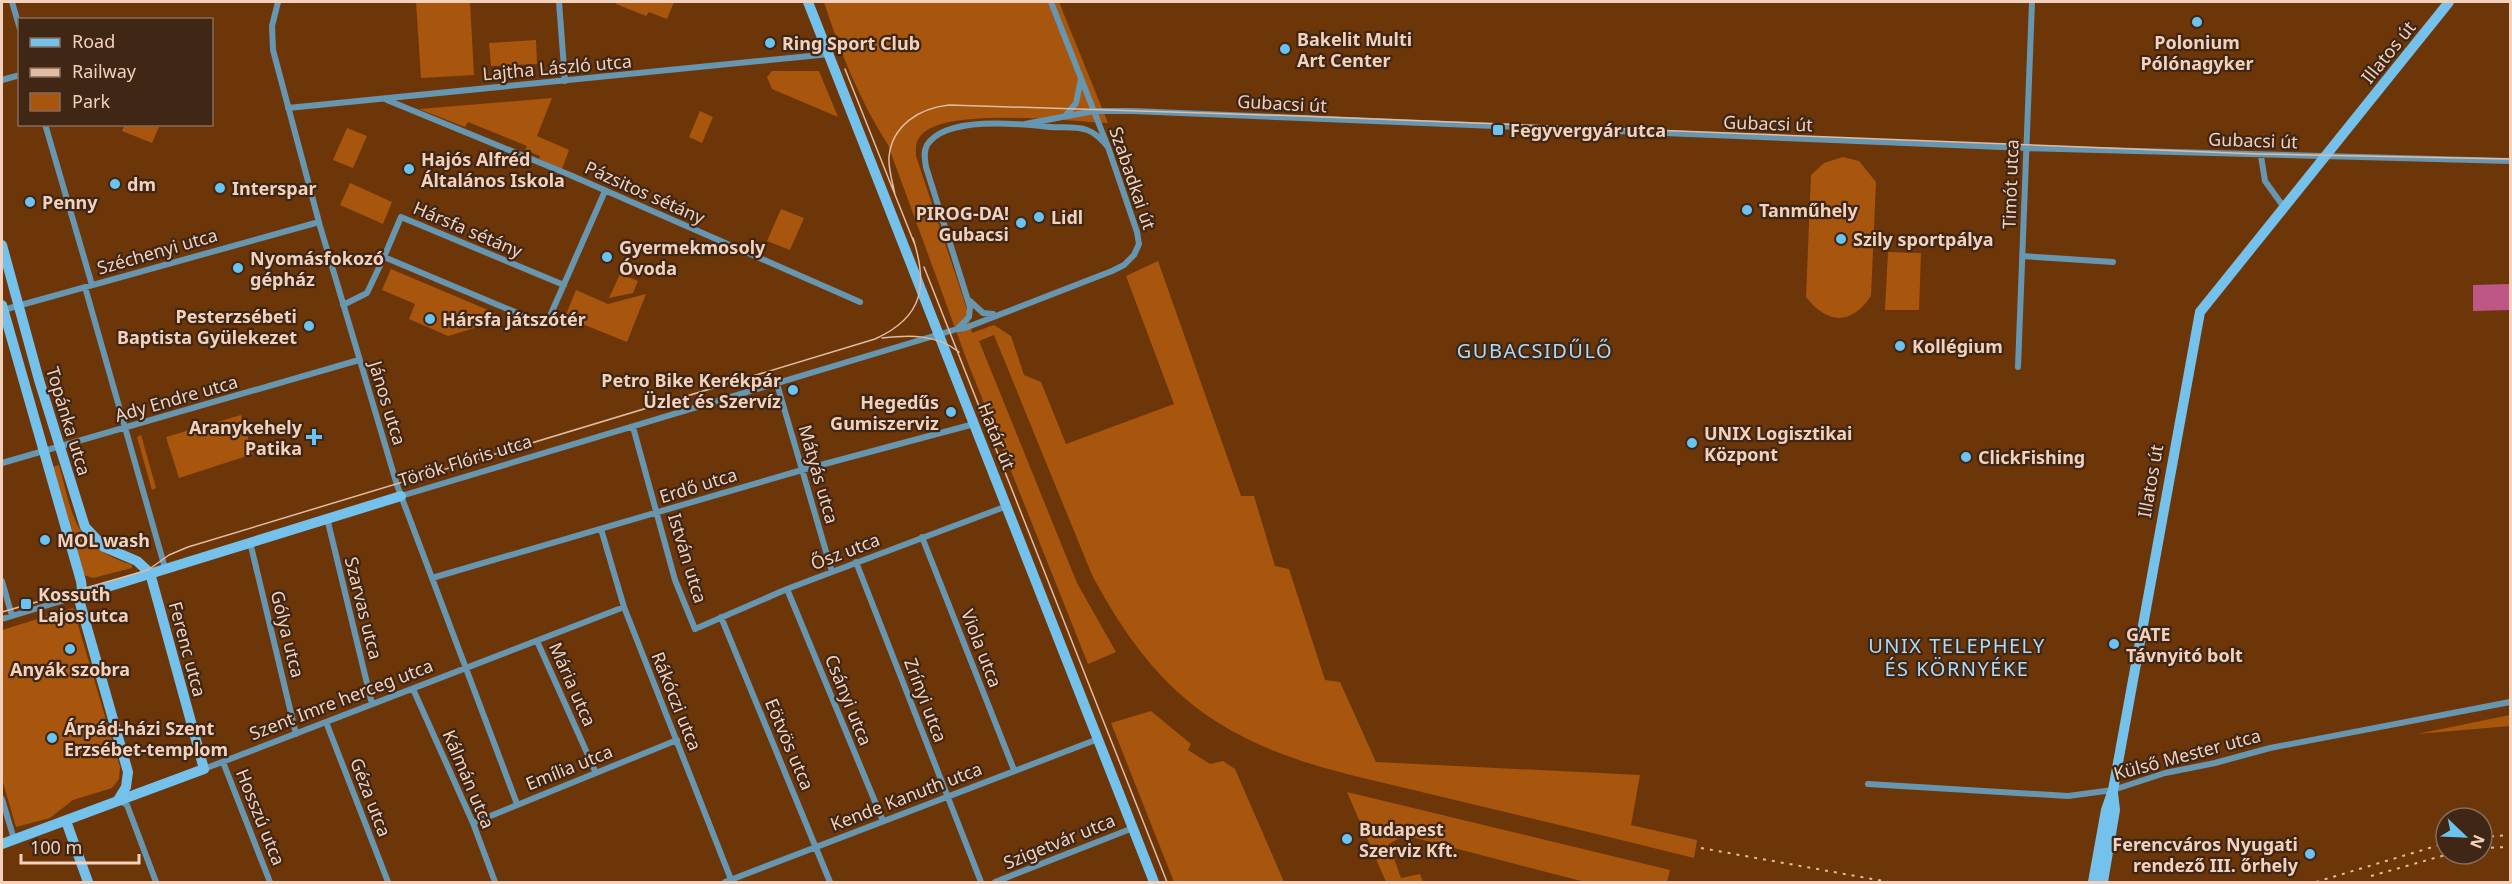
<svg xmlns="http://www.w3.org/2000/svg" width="2512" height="884" font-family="'Noto Sans',sans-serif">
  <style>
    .green { fill: #a8550e }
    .water { fill: #be5786 }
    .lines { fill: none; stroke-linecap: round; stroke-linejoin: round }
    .street { stroke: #6796b0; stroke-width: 6 }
    .secondary { stroke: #74c1eb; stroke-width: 10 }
    .tram { stroke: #e1bca4; stroke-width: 1.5 }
    .rail { stroke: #e1bca4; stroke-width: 2; stroke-dasharray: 3 6; stroke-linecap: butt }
    .poi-dot { fill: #6ac3f1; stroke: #3f2615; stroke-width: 2 }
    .labels { text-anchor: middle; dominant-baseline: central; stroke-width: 4.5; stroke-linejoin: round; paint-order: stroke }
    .poi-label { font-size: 18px; font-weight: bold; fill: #f3d2bd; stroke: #3f2615; text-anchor: start }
    .street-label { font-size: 18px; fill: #f3d2bd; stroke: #3f2615 }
    .neighbourhood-label { font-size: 20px; letter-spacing: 1.5px; fill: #addbf5; stroke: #3f2615 }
  </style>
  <rect width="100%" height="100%" fill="#6d3608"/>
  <path class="green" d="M416 2H470L474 75 421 78Z
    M617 2H674L667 19 649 12 646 16 616 4Z
    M824 2H1059L1108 123C1071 122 939 105 919 138 915 143 916 150 916 156L966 306 972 333 994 325 1011 336 1024 375 1041 382 1066 444 1174 404 1126 276 1158 261 1241 496H1254L1275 566 1289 569 1325 680 1340 682 1376 762 1640 775 1631 825 1697 840 1694 858C1606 836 1518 815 1430 794 1357 776 1281 763 1217 722 1160 686 1123 633 1092 575L994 335 979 341 1077 583 1116 652 1088 664 966 358 888 145C860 101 840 52 824 2Z
    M536 40 537 64 491 66 489 43Z
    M772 71H819L838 117 772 89 767 77Z
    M552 98 537 136 569 150 562 169 539 159 540 156 525 150 527 146 468 122 465 127 419 109Z
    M700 111 713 117 702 143 689 137Z
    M125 124 159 127 152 143 122 131Z
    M347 128 367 136 353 168 333 160Z
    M1843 157 1859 161 1876 182 1871 296C1851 326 1827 324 1806 297L1811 175 1824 163Z
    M350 183 392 202 383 224 340 205Z
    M781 209 804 218 790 250 767 241Z
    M1888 252 1921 253 1919 310H1885Z
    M391 269 495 313 491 323 448 336 409 319 415 304 382 290Z
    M620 274 638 281 633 293 609 298Z
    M576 290 608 304 646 294 627 342 565 317Z
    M241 415 253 454 179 478 166 437Z
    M141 435 156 488 152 490 137 437Z
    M59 465C74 519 73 545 132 565V568L93 578 84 575 53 467Z
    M73 608 120 767 119 779 112 788 73 800 50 818 16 827 2 779V630Z
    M1151 711 1191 744 1188 750 1210 764 1223 761 1235 769 1284 882H1174L1111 723Z
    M2510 715V726L2417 734Z
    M1347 792 1670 870 1667 882H1585L1412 837H1401L1389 844 1401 878 1420 874 1423 882H1386Z"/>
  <path class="water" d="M2510 284V310L2473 311V285Z"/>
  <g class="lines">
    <path class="street" d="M12 2 20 29
      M278 2 272 26 273 50 320 226 397 485 517 804
      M559 2 565 81
      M2 80 20 75
      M387 100 570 175 860 302
      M288 108 830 54
      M1066 115 1076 103 1081 79
      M45 124 92 285
      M1025 124 1094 111H1132L2026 148 2510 161
      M2261 156 2265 181 2283 206
      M2022 256 2113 262
      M564 285 401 217 384 257 546 325 605 191
      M85 287 165 568
      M970 301 983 313 993 314
      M343 305 367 293 384 257
      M3 310 319 222
      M957 329 965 328 1112 271 1124 265 1134 255 1139 244 1137 232 1108 147 1051 2
      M2018 367 2032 2
      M777 384 832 572
      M633 427 675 580 695 629 787 589 1007 506
      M2 463 359 360
      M401 496 957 329 969 317 970 307 926 167C925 160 923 152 927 145 946 115 1022 124 1051 127 1063 128 1076 126 1087 130 1096 133 1102 140 1108 147
      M327 518 372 704
      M601 529 624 607 732 882
      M922 537 1014 770
      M250 542 296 734
      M856 562 981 882
      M432 578 802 470 974 424
      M2 581 12 616
      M787 589 883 821
      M721 617 830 882
      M2 619 78 596
      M537 641 596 773
      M413 689 473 823 495 882
      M326 722 388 882
      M223 762 270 882
      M204 769 624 607
      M1868 784 2068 796 2113 790 2165 773 2215 763 2270 748 2510 702
      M2 799 14 839
      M118 800 127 805 156 882
      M473 823 677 740
      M725 882 1098 739
      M995 882 1133 828"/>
    <path class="secondary" d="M808 2 1154 882
      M2 245 39 380 85 527 104 547 137 561 150 573 204 769 2 844
      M2 305 81 581 82 589 78 596
      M78 596 401 496
      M78 596 128 772 126 787 118 800
      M66 821 88 882
      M2093 882 2106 810 2113 790 2200 312 2449 2
      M2103 882 2115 810 2113 793"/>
    <path class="tram" d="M845 69 915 245
      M895 195C893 183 888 169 889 157 892 125 920 108 949 105L1299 116 2258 154 2510 159
      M924 267 1167 882
      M882 338C910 335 936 334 959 352
      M2 612 148 570 169 555 188 547 875 339C924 317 928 285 913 238"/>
    <path class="rail" d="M2482 837 2510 835
      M1701 848 1889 882
      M2482 848 2510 847
      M2371 876 2449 854
      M2316 882 2446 843"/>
  </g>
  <g class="poi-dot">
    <circle cx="2197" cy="22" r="6"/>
    <circle cx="770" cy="43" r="6"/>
    <circle cx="1285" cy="49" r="6"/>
    <rect x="1492" y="124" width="12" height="12" rx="3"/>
    <circle cx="409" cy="169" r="6"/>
    <circle cx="115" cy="184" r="6"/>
    <circle cx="220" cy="188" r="6"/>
    <circle cx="30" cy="202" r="6"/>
    <circle cx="1747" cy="210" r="6"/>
    <circle cx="1039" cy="217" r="6"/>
    <circle cx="1021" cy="223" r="6"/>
    <circle cx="1841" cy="239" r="6"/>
    <circle cx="607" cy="257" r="6"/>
    <circle cx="238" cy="268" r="6"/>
    <circle cx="430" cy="319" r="6"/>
    <circle cx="309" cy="326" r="6"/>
    <circle cx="1900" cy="346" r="6"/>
    <circle cx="793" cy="390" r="6"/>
    <circle cx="951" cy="412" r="6"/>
    <path d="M311 428h6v6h6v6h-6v6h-6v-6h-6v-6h6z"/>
    <circle cx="1692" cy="443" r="6"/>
    <circle cx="1966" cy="457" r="6"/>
    <circle cx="45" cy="540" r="6"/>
    <rect x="20" y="598" width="12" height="12" rx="3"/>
    <circle cx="2114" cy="644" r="6"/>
    <circle cx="70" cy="649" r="6"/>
    <circle cx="52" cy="738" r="6"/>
    <circle cx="1347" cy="839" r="6"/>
    <circle cx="2310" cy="854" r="6"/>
  </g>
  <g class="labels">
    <g class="poi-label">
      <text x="1297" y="39">Bakelit Multi<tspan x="1297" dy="21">Art Center</tspan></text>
      <text x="2197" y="42" text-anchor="middle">Polonium<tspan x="2197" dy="21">Pólónagyker</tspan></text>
      <text x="782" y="43">Ring Sport Club</text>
      <text x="1510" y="130">Fegyvergyár utca</text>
      <text x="421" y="159">Hajós Alfréd<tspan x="421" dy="21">Általános Iskola</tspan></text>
      <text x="127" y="184">dm</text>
      <text x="232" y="188">Interspar</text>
      <text x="42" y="202">Penny</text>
      <text x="1759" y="210">Tanműhely</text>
      <text x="1009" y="213" text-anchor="end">PIROG-DA!<tspan x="1009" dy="21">Gubacsi</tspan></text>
      <text x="1051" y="217">Lidl</text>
      <text x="1853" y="239">Szily sportpálya</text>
      <text x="619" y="247">Gyermekmosoly<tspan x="619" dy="21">Óvoda</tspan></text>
      <text x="250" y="258">Nyomásfokozó<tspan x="250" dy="21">gépház</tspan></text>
      <text x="297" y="316" text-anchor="end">Pesterzsébeti<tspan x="297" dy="21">Baptista Gyülekezet</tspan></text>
      <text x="442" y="319">Hársfa játszótér</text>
      <text x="1912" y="346">Kollégium</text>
      <text x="781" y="380" text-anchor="end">Petro Bike Kerékpár<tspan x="781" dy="21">Üzlet és Szervíz</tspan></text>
      <text x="939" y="402" text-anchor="end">Hegedűs<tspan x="939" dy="21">Gumiszerviz</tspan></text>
      <text x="302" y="427" text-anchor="end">Aranykehely<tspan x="302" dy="21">Patika</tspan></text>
      <text x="1704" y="433">UNIX Logisztikai<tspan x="1704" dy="21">Központ</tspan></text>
      <text x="1978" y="457">ClickFishing</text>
      <text x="57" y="540">MOL wash</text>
      <text x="38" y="594">Kossuth<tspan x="38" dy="21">Lajos utca</tspan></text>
      <text x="2126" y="634">GATE<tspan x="2126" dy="21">Távnyitó bolt</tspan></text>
      <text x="70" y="669" text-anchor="middle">Anyák szobra</text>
      <text x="64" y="728">Árpád-házi Szent<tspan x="64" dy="21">Erzsébet-templom</tspan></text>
      <text x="1359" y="829">Budapest<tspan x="1359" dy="21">Szerviz Kft.</tspan></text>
      <text x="2298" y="844" text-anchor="end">Ferencváros Nyugati<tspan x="2298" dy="21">rendező III. őrhely</tspan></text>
    </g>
    <g class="street-label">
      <text transform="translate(2388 52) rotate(-51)">Illatos út</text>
      <text transform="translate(557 67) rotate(-5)">Lajtha László utca</text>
      <text transform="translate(1282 103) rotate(3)">Gubacsi út</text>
      <text transform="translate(1768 123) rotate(2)">Gubacsi út</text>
      <text transform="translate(2253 140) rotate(2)">Gubacsi út</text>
      <text transform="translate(1133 178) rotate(71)">Szabadkai út</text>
      <text transform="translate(2010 184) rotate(-88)">Timót utca</text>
      <text transform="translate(645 192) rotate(24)">Pázsitos sétány</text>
      <text transform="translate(468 229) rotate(23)">Hársfa sétány</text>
      <text transform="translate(157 251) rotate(-16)">Széchenyi utca</text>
      <text transform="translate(176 398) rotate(-16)">Ady Endre utca</text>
      <text transform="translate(388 403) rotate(73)">János utca</text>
      <text transform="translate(69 421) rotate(73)">Topánka utca</text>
      <text transform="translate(997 436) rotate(68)">Határ út</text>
      <text transform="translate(465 460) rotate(-17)">Török Flóris utca</text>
      <text transform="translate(819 474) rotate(74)">Mátyás utca</text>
      <text transform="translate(2150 481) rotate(-80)">Illatos út</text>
      <text transform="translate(698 485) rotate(-17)">Erdő utca</text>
      <text transform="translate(845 551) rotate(-21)">Ősz utca</text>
      <text transform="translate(688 558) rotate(73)">István utca</text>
      <text transform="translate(364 608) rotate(76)">Szarvas utca</text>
      <text transform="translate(288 634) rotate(76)">Gólya utca</text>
      <text transform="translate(982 648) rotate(69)">Viola utca</text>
      <text transform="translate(188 649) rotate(75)">Ferenc utca</text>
      <text transform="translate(573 684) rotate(66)">Mária utca</text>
      <text transform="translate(341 699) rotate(-21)">Szent Imre herceg utca</text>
      <text transform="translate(849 700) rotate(68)">Csányi utca</text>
      <text transform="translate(926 700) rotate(69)">Zrínyi utca</text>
      <text transform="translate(677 701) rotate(68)">Rákóczi utca</text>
      <text transform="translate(790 744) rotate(67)">Eötvös utca</text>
      <text transform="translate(2187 754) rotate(-15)">Külső Mester utca</text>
      <text transform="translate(569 767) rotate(-22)">Emília utca</text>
      <text transform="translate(469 779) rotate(67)">Kálmán utca</text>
      <text transform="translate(906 796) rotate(-21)">Kende Kanuth utca</text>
      <text transform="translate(371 797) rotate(69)">Géza utca</text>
      <text transform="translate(261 817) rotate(68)">Hosszú utca</text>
      <text transform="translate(1059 841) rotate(-22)">Szigetvár utca</text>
    </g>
    <g class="neighbourhood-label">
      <text x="1535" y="350">GUBACSIDŰLŐ</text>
      <text x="1957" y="645">UNIX TELEPHELY<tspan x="1957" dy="23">ÉS KÖRNYÉKE</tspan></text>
    </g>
  </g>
  <rect width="2512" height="884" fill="none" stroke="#f3d2bd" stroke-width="6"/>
  <rect x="18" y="18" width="195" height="108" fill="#3f2615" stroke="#876b58" stroke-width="1.5"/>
  <rect x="30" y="38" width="30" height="9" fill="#74c1eb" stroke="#876b58" stroke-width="1.5"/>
  <text x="72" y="48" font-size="18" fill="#f3d2bd">Road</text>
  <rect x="30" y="68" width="30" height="9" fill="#e1bca4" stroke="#876b58" stroke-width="1.5"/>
  <text x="72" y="78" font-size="18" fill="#f3d2bd">Railway</text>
  <rect x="30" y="93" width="30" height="18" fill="#a8550e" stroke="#876b58" stroke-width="1.5"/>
  <text x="72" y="108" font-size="18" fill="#f3d2bd">Park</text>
  <g transform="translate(2464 836) rotate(113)"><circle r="28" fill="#3f2615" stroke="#876b58" stroke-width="1.5"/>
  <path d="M0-4.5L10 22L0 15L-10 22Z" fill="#6ac3f1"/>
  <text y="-9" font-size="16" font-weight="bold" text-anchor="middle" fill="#f3d2bd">N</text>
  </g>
  <path d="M21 854v9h118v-9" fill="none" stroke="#f3d2bd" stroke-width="3"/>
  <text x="30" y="854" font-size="18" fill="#f3d2bd" stroke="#3f2615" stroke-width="4.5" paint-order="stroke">100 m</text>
</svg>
